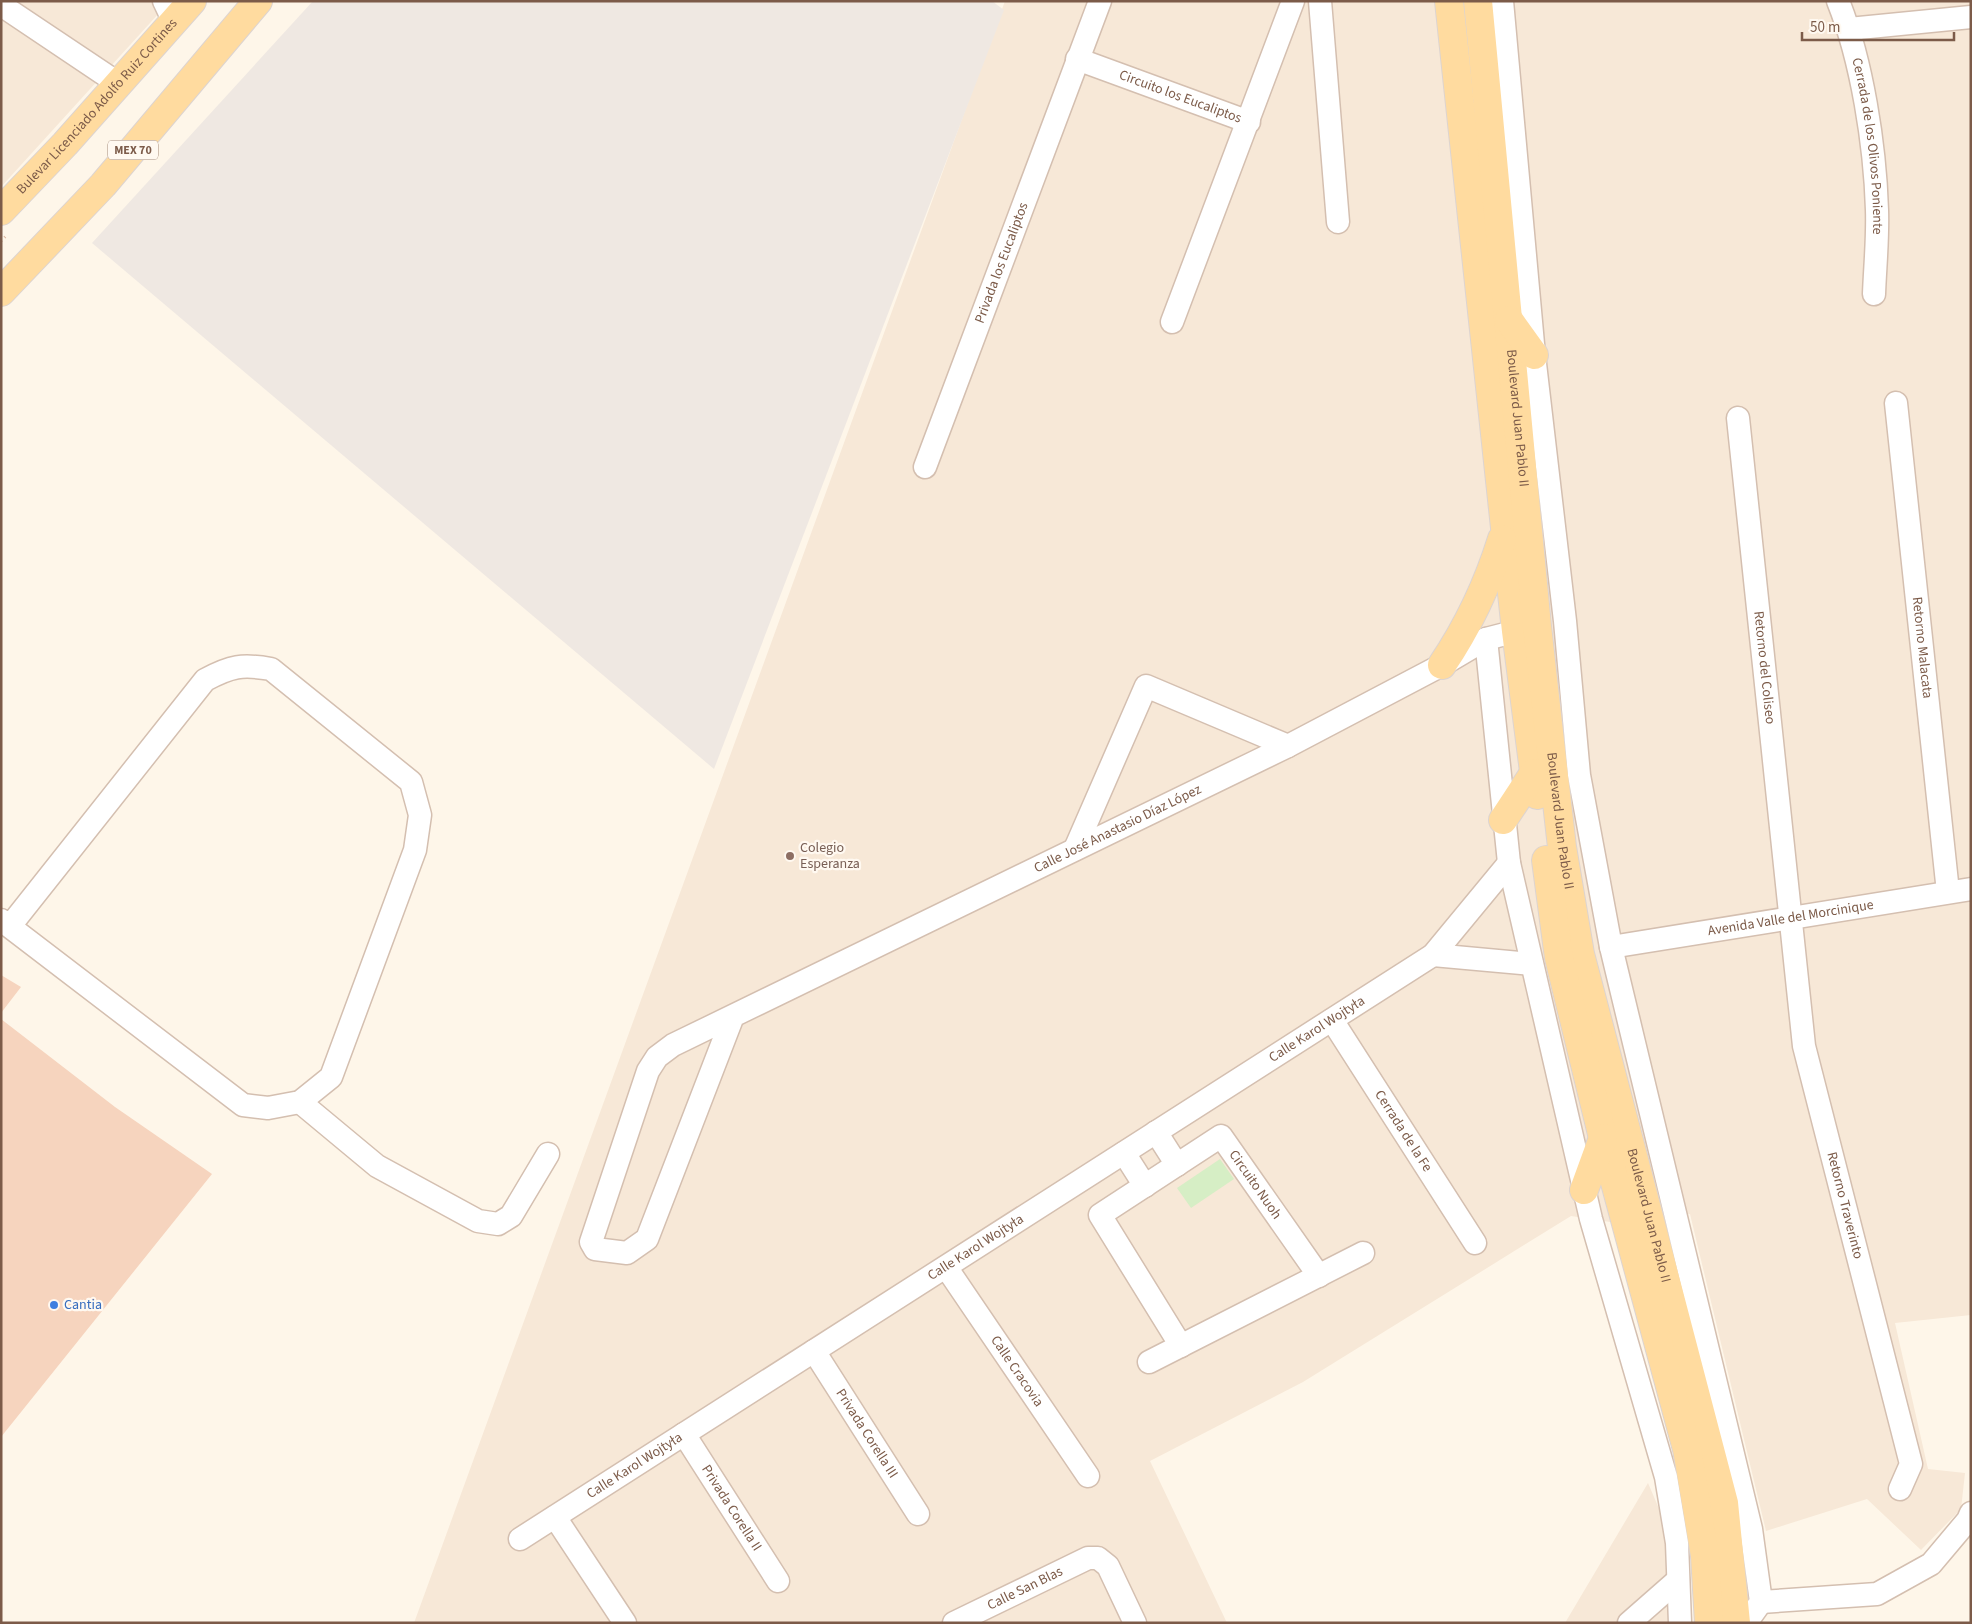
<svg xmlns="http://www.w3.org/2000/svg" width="1972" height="1624" font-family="'Source Sans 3',sans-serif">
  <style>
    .residential { fill: #f7e8d7 }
    .industrial { fill: #efe8e2 }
    .green { fill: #d6eec5 }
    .building { fill: #f6d4be }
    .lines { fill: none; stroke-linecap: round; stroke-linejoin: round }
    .minor-casing { stroke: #d4bfb0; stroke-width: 25 }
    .major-casing { stroke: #ddd4d0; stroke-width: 30 }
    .path { stroke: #dcb7a0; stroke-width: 3; stroke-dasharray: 1 4; stroke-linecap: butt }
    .minor { stroke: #fff; stroke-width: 22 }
    .major { stroke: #ffdb9f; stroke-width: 28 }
    .education-dot { fill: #8d6e63; stroke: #fff9f1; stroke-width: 2 }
    .shop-dot { fill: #3f7fe0; stroke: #fff9f1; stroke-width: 2 }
    .labels { text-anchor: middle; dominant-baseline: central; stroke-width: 4.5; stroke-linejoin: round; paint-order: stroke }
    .shield { fill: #fff9f1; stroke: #a38a7b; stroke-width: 1 }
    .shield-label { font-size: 12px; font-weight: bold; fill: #7c5b49 }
    .street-label { font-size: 14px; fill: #7c5b49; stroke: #fff9f1 }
    .education-label { font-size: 14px; fill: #785e54; stroke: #fff9f1; text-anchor: start }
    .shop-label { font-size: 14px; fill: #366cbe; stroke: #fff9f1; text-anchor: start }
  </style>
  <rect width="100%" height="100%" fill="#fef6e9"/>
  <path class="residential" d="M1 1H170L1 187Z
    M1005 1H1971V1315L1895 1323 1928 1469 1965 1473 1961 1509 1921 1550 1867 1499 1766 1531 1690 1214 1610 1222 1571 1216 1303 1382 1150 1461 1227 1623H414Z
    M1648 1483 1666 1525 1669 1623H1565Z"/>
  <path class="industrial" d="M313 1H992L1004 10 714 769 92 243Z"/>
  <path class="green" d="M1220 1159 1234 1179 1191 1208 1177 1188Z"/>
  <path class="building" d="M1 975 21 987 1 1013Z
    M1 1019 115 1107 212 1174 1 1437Z"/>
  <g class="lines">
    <g class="minor-casing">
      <g id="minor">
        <path d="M164 1 174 22"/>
        <path d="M1320 1 1338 222"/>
        <path d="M1502 1 1534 355 1565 621 1579 775 1611 947 1751 1529 1761 1602 1746 1623"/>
        <path id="s1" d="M1838 1C1862 61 1875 145 1877 210 1878 238 1875 267 1874 294"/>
        <path d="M1 5 119 84"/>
        <path d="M1849 29 1971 17"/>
        <path id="s2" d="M1077 59 1249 122"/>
        <path d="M1172 322 1293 1"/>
        <path id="s3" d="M1896 403 1948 892"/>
        <path id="s4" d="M1738 418 1804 1046 1911 1464 1900 1489"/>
        <path id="s5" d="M925 467 1100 1"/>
        <path d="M1486 639 1509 863 1591 1219 1666 1477 1677 1543 1680 1623"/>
        <path d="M1075 849 1146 686 1288 746"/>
        <path d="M1 920 243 1105 268 1108 300 1102 331 1077 415 850 420 815 411 782 271 669C242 664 231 666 205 680L10 926"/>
        <path id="s6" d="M1611 947 1971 889"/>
        <path d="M1433 955 1532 964"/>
        <path id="s7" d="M733 1016 647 1239 627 1253 595 1249 591 1242 648 1071 657 1057 673 1045 1288 746 1442 665 1486 639 1532 627"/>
        <path id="s8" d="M1332 1020 1475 1243"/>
        <path d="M300 1102 377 1166 478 1221 498 1224 511 1216 548 1154"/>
        <path d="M1156 1132 1177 1165"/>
        <path d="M1124 1153 1145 1186"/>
        <path id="s9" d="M946 1267 1088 1476"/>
        <path id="s10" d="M1181 1346 1100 1215 1221 1136 1319 1276"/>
        <path id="s11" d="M814 1351 918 1514"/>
        <path d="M1149 1362 1363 1253"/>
        <path id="s12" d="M684 1434 778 1581"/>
        <path d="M555 1517 625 1623"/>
        <path id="s13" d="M520 1539 1433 955 1509 863"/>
        <path d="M1761 1602 1877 1594 1931 1564 1968 1520 1971 1513"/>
        <path id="s14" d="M954 1623 1088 1558H1098L1108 1566 1135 1623"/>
        <path d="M1629 1623 1678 1580"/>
      </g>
    </g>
    <g class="major-casing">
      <g id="major">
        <path d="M1449 1 1516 631 1537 795"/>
        <path id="s15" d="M1478 1 1537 626 1562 847 1580 954 1724 1503 1736 1623"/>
        <path id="s16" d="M1 211 65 144 192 1"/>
        <path d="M1 292 103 185 258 1"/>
        <path d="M1509 320 1534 355"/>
        <path d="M1442 665C1469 625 1488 584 1502 539"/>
        <path d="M1503 820 1534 773"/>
        <path d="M1546 860 1559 958 1603 1138 1687 1449 1705 1556 1709 1623"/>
        <path d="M1584 1190 1603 1138"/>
      </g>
    </g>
    <path class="path" d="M1 241 8 234"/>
    <use href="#minor" class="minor"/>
    <use href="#major" class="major"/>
  </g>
  <circle class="education-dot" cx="790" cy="856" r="5"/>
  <circle class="shop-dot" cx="54" cy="1305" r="5"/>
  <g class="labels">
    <rect class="shield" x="108" y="140.5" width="50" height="19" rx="4"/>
    <g class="shield-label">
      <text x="133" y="150">MEX 70</text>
    </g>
    <g class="street-label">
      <text stroke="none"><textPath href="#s2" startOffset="110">Circuito los Eucaliptos</textPath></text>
      <text stroke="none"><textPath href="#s16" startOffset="142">Bulevar Licenciado Adolfo Ruiz Cortines</textPath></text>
      <text stroke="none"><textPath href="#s1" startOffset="149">Cerrada de los Olivos Poniente</textPath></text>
      <text stroke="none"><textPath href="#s5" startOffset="218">Privada los Eucaliptos</textPath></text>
      <text stroke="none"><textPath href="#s15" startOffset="419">Boulevard Juan Pablo II</textPath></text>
      <text stroke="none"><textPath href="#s3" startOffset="246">Retorno Malacata</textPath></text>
      <text stroke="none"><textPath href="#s4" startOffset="251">Retorno del Coliseo</textPath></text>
      <text stroke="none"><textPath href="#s15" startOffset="824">Boulevard Juan Pablo II</textPath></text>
      <text stroke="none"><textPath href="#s7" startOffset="1015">Calle José Anastasio Díaz López</textPath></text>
      <text stroke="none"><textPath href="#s6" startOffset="182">Avenida Valle del Morcinique</textPath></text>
      <text stroke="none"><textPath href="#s13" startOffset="946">Calle Karol Wojtyła</textPath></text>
      <text stroke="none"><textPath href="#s8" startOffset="132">Cerrada de la Fe</textPath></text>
      <text stroke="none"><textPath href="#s10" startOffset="358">Circuito Nuoh</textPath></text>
      <text stroke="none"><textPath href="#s4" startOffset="796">Retorno Traverinto</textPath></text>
      <text stroke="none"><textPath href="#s15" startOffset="1229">Boulevard Juan Pablo II</textPath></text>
      <text stroke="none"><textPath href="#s13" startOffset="541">Calle Karol Wojtyła</textPath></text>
      <text stroke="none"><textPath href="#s9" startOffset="126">Calle Cracovia</textPath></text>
      <text stroke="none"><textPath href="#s11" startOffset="98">Privada Corella III</textPath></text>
      <text stroke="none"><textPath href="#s13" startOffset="136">Calle Karol Wojtyła</textPath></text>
      <text stroke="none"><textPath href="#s12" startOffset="88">Privada Corella II</textPath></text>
      <text stroke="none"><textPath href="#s14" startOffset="79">Calle San Blas</textPath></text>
    </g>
    <g class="education-label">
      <text x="800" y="848">Colegio<tspan x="800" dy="16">Esperanza</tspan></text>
    </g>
    <g class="shop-label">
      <text x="64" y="1305">Cantia</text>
    </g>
  </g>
  <rect width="1972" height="1624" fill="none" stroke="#7c5b49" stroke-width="5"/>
  <path d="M1802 32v8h152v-8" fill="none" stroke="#7c5b49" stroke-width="2.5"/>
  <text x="1810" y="32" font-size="15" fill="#7c5b49" stroke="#fff9f1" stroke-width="4" paint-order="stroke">50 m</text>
</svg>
